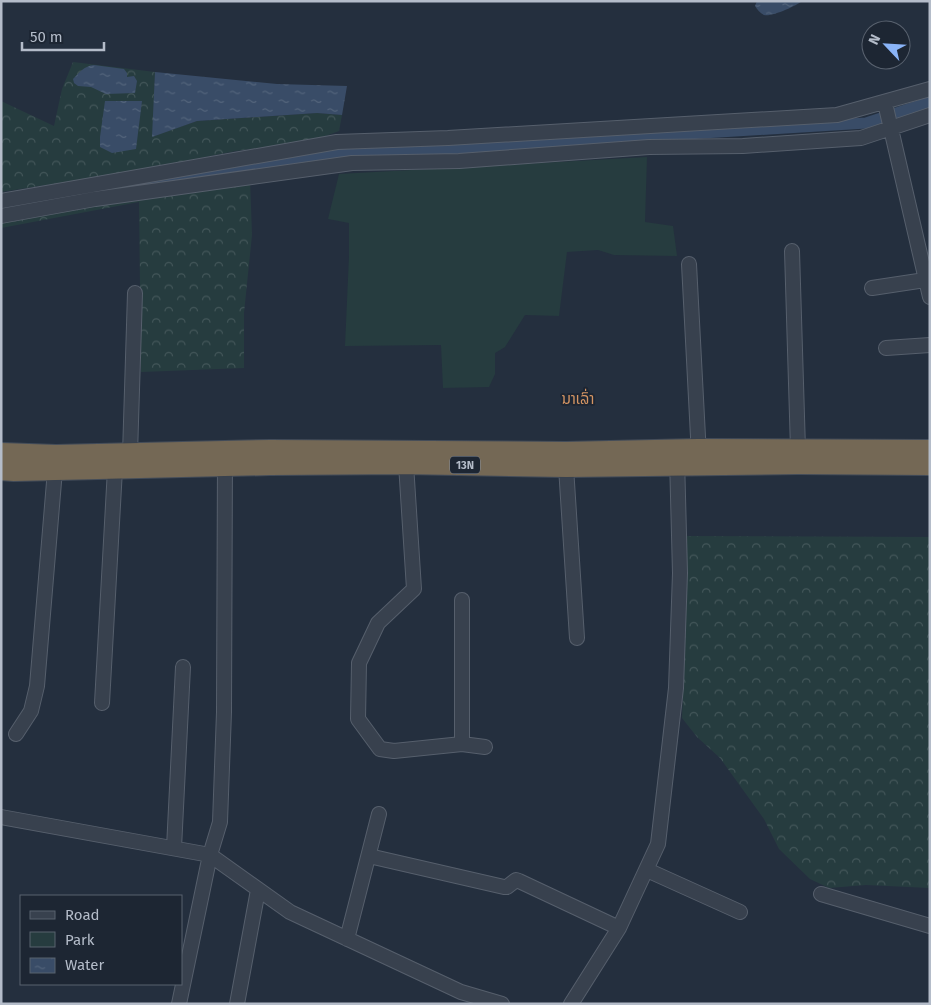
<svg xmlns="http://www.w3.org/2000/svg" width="931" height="1005" font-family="'Fira Sans','Noto Sans Lao',sans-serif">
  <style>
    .forest { fill: url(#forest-crowns) }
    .green { fill: #263c3f }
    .water { fill: url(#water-ripples) }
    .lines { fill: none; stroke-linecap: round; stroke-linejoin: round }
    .canal { stroke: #394c67; stroke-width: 11 }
    .minor-casing { stroke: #565f6c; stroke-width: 16 }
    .highway-casing { stroke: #434c59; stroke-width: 22 }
    .minor { stroke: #38414e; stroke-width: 14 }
    .highway { stroke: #746855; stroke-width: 20 }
    .labels { text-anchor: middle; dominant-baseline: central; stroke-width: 4; stroke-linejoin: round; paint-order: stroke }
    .shield { fill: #1d2633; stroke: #878f9c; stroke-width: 1 }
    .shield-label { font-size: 11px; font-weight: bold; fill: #b4bcc9 }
    .quarter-label { font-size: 15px; fill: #d59563; stroke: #1d2633 }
  </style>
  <defs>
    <pattern id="forest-crowns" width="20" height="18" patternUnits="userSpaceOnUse" patternTransform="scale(1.25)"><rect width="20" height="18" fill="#263c3f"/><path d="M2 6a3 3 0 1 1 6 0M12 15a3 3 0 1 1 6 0" fill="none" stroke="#435659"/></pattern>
    <pattern id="water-ripples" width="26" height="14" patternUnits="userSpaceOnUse" patternTransform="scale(1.25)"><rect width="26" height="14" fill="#394c67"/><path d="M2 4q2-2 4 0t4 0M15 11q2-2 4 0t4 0" fill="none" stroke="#53647b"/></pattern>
  </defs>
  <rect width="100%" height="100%" fill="#242f3e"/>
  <path class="forest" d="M73 62 155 72 153 136 197 121 317 113 342 115 339 131 315 140 236 151 124 173 1 192V101L54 126 62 89Z
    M250 179 252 235 244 313V368L141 372 139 202 1 228V221Z
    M685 536 930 537V888L866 885 829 888 810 879 779 849 764 819 720 758 697 737 682 718 686 613Z"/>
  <path class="green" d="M647 157 645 222 673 226 677 256 614 255 598 250 567 252 559 316 525 315 505 347 495 353V374L489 387 443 388 441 345 345 346 349 256V223L328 219 339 174Z"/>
  <path class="water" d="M757 1H802C796 6 772 17 764 15 760 13 757 9 755 6Z
    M94 65 124 69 127 73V77L134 76 137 81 135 93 106 94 91 87 78 86 74 83 73 79C80 72 84 66 94 65Z
    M155 72 277 84 347 86 342 115 317 113 197 121 152 137Z
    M105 101H142L136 149 112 153 100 147V137Z"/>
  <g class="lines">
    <path class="canal" d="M134 187 338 152 444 149 866 123 930 102"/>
    <g class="minor-casing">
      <path id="minor" d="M885 103 930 297
        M1 201 337 142 448 138 837 115 930 89
        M1 216 95 199 352 163 459 161 649 147 743 146 861 138 930 115
        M792 251 798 449
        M689 264 699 456
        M872 288 925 280
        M886 348 930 345
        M130 454 135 293
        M406 464 414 589 378 623 359 663 358 719 380 749 394 751 462 744V600
        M566 467 577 638
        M102 703 115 469
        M16 734 31 711 37 686 55 470
        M462 744 485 747
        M1 817 210 855 290 912 461 992 502 1004
        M174 848 183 667
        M369 856 504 887H507L516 880 519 881 619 928
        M647 870 740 912
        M821 894 930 926
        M347 939 379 814
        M179 1004 210 855 220 822 224 712 225 457
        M237 1004 258 890
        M571 1004 619 928 658 844 676 688 680 573 677 458"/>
    </g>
    <g class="highway-casing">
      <path id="highway" d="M1 453 56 455 270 450 566 452 698 449 930 450
        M1 470 14 471 270 465 406 464 566 467 798 464 930 465"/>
    </g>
    <use href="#minor" class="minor"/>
    <use href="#highway" class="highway"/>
  </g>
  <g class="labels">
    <rect class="shield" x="450" y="456.5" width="30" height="17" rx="4"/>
    <g class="shield-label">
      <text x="465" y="465">13N</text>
    </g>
    <g class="quarter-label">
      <text x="578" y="399">ນາເລົ່າ</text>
    </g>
  </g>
  <rect width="931" height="1005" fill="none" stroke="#b4bcc9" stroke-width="5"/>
  <rect x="20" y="895" width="162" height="90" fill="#1d2633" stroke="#59626f"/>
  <rect x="30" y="911" width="25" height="8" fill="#38414e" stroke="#59626f"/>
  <text x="65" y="920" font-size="15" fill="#b4bcc9">Road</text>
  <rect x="30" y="932" width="25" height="15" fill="#263c3f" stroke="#59626f"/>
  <text x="65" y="945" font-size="15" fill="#b4bcc9">Park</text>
  <rect x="30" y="958" width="25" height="15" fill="url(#water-ripples)" stroke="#59626f"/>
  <text x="65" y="970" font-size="15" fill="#b4bcc9">Water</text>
  <g transform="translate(886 45) rotate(295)"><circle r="24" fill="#1d2633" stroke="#59626f"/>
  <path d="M0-4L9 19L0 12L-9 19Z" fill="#8ab4f8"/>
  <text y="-8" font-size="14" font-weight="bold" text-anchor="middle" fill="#b4bcc9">N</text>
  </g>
  <path d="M22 42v8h82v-8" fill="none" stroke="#b4bcc9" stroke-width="2.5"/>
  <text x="30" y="42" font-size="15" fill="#b4bcc9" stroke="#1d2633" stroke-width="4" paint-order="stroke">50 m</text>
</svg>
